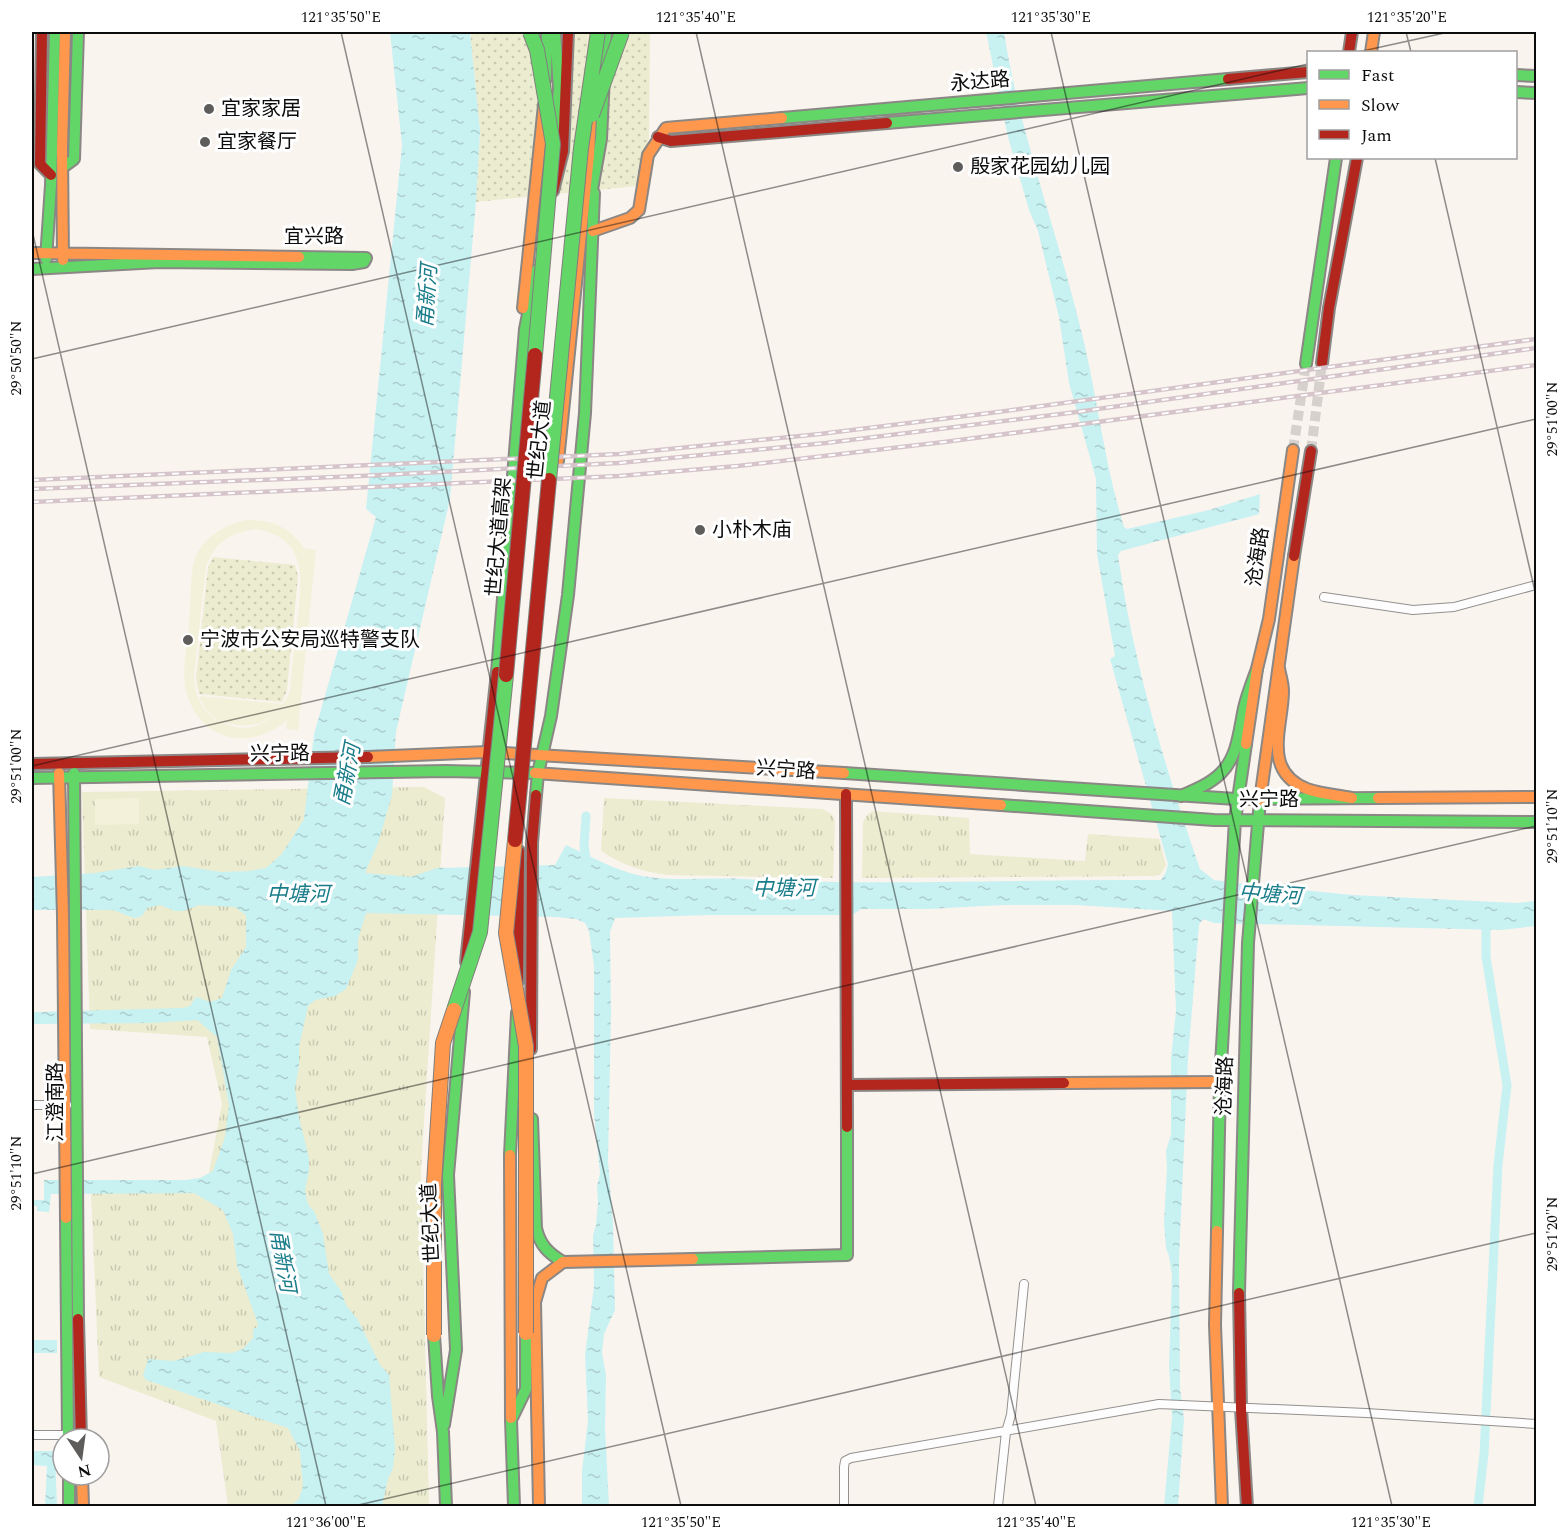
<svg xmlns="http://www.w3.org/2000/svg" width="1568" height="1538" font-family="Spectral,'Noto Sans SC',serif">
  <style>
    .grass { fill: url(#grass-dots) }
    .park { fill: url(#park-tufts) }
    .pitch { fill: #f3f1da; fill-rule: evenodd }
    .water { fill: url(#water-ripples) }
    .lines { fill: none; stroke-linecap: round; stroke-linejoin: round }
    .canal { stroke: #c8f1f2; stroke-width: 9 }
    .secondary-tunnel { stroke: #d6d1cd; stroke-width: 10; stroke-dasharray: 10 5; stroke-linecap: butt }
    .street-casing { stroke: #93908e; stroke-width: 10 }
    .fast-casing { stroke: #8a8785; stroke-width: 14 }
    .slow-casing { stroke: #8a8785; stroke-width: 14 }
    .jam-casing { stroke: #8a8785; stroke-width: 14 }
    .street { stroke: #fefdfd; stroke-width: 8 }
    .fast { stroke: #63d668; stroke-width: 10 }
    .slow { stroke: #ff974d; stroke-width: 10 }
    .jam { stroke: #b3261e; stroke-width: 10 }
    .rail-casing { stroke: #d5c4ca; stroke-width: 4.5 }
    .rail { stroke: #fff; stroke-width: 2; stroke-dasharray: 7; stroke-linecap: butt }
    .fast-bridge-casing { stroke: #807e7c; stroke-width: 16; stroke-linecap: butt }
    .slow-bridge-casing { stroke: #807e7c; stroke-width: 16; stroke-linecap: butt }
    .jam-bridge-casing { stroke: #807e7c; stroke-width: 16; stroke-linecap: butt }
    .fast-bridge { stroke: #63d668; stroke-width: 14 }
    .slow-bridge { stroke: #ff974d; stroke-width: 14 }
    .jam-bridge { stroke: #b3261e; stroke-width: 14 }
    .ticks { fill: none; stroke: #0c0c0c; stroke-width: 1.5; stroke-opacity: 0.45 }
    .poi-dot { fill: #5f5d5b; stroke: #fff; stroke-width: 2 }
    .labels { text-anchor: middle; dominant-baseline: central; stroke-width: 6; stroke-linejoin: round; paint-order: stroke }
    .street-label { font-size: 20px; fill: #0c0c0c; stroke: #fff }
    .poi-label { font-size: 20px; fill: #0c0c0c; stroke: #fff; text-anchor: start }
    .water-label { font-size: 21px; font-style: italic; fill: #1a7d8a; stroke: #fff }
    .neatline { fill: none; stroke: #0c0c0c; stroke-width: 2 }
    .ticks-label { font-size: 15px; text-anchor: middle; fill: #0c0c0c }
  </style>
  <defs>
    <pattern id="grass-dots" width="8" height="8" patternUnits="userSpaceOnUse" patternTransform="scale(1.5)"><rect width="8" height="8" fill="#ebecd0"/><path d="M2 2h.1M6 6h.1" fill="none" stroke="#c8c9b1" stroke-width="1.8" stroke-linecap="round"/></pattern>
    <pattern id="park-tufts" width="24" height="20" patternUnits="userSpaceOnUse" patternTransform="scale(1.5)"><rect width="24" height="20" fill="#ebecd0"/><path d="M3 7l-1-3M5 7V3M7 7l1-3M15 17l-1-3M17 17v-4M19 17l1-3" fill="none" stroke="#c8c9b1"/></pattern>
    <pattern id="water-ripples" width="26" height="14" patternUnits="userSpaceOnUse" patternTransform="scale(1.5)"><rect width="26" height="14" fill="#c8f1f2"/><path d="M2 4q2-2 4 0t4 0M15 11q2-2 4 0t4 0" fill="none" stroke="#abcdce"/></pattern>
  </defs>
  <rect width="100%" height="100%" fill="#faf4ef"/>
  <path class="grass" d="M470 32H650L649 138 637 186 476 202 480 131Z
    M213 557 295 565 298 576 287 690 282 702 199 694 196 679 208 567Z"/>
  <path class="park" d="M424 787 445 798 421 1168 429 1506H228L216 1421 99 1377 91 1192 207 1183 222 1104 207 1037 90 1029 82 792Z
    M604 798 823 809 833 815 835 823 833 878 668 875C643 872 622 865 601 851Z
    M872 811 969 818 970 854 1085 861 1088 834 1159 839 1166 865 1161 874 1155 876 862 878 863 822 867 815Z"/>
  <path class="pitch" d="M246 520C273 520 288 526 304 548L316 550 298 730 286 729 287 720C250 753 198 740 186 691 181 669 188 643 189 622 191 605 190 577 194 562 201 538 224 525 246 520ZM255 529C311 538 301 583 297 625 294 647 292 669 290 690 280 718 250 739 222 722 247 729 266 727 283 704L199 696 206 710 219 722C202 712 195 696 194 677L206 566C217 541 228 534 255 529Z
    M139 798V824L95 825V799Z"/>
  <path class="water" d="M390 32H470L480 131 476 202 450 499 396 732 392 795 378 843 365 873 411 877 437 868 555 865 566 845C590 856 616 871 642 876 675 882 709 877 742 879 882 886 1021 879 1161 880L1166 872 1168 864 1110 659 1115 656 1097 554 1096 479 1069 383 1059 317 1038 231 1029 210 1008 137 986 32H1004C1019 130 1055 226 1079 322 1097 390 1103 460 1124 527L1127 529 1209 510 1260 494 1259 514 1121 551 1118 555C1133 663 1165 767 1200 869L1214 880 1262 886 1352 895 1516 903 1536 901V926L1501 930 1214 923 1203 919 1199 925 1188 1058 1179 1259 1180 1388 1184 1419 1178 1506H1164L1172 1417 1169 1365 1172 1275 1169 1256 1166 1248 1164 1223 1167 1168 1166 1151 1171 1134V1058L1176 1011 1172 911 1077 905H1003L929 909H861L852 915H710L615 918 610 932 611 1012 608 1161 613 1224 615 1310 604 1334 602 1353 606 1375 605 1427 609 1506H582V1471L588 1421 585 1355 594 1286 593 1235 596 1225 598 1202 597 1186 600 1173 594 1114V966L589 931 585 923 576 919 556 917 366 913 358 939V960L346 989 335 996 315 1000 308 1006 299 1047V1066L295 1089 299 1118 309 1158V1172L305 1189 307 1201 309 1206 314 1211 323 1234 329 1274 341 1291 346 1305 358 1320 380 1365 389 1375 395 1448 393 1468 388 1479 382 1506H291L299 1499 303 1486 300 1451 288 1428 146 1380 143 1376 148 1359 174 1361 204 1352 232 1353 243 1349 253 1338V1329L258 1327 257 1321 237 1266 233 1234 223 1210 194 1193 51 1194 49 1212 37 1211V1206H32V1200H44V1180H185L200 1178 213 1171 225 1137 229 1105 217 1037 197 1020 151 1023 32 1024V990H33L34 1012 183 1008 190 1006 196 997 210 1002 222 998 231 970 246 947V915L235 907 199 905 183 911H175L160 905 147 908 142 916 134 918 113 910H32V877L95 873 139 866 155 870 182 866 221 872 249 871 266 868 282 854 304 819 314 734 376 517 366 509 402 145Z
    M32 1340H57V1353H32Z
    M32 1451H55L57 1506H45L47 1466 32 1465Z"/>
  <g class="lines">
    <path class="canal" d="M586 816 584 846 587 864
      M1478 1506 1484 1454 1498 1165 1507 1085 1486 957V918"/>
    <path class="secondary-tunnel" d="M1293 450 1306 364
      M1311 451 1322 363"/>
    <g class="street-casing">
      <path id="street" d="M1324 597 1413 610 1454 607 1536 585
        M32 1105H67
        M32 1435H80
        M844 1506V1467L845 1461 851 1458 1159 1404 1366 1413 1536 1424
        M998 1506 1006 1432 1011 1415 1024 1284"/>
    </g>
    <g class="fast-casing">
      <path id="fast" d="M1516 75 1536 76
        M546 78 547 32
        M1516 92 1536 93
        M782 118 1228 79
        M887 123 1308 88
        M554 137 559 89 555 32
        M63 167 74 159 78 32
        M590 201 601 139 606 32
        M46 259 51 185 55 32
        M32 269 159 262 352 264 364 262 366 258 299 257
        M1306 364 1336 158
        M497 672 525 329 537 270
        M74 773 78 1319
        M844 773 1236 799 1378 798
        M32 778 446 771 535 773
        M536 795 538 773 551 716 568 595 585 413 594 193
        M1181 796C1195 790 1210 784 1221 773 1238 756 1239 731 1244 708 1247 695 1252 682 1257 669
        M1001 805 1214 820 1536 822
        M532 1119 536 1228C540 1245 548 1253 563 1262
        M510 1155 517 1013
        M66 1218 68 1439
        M1217 1231 1220 1082 1235 820 1246 744
        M693 1259 847 1255V1127
        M1239 1293 1248 943 1260 800
        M434 1335 438 1396 443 1432 446 1506
        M444 1425 456 1350 448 1175 464 992
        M69 1475V1506
        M514 1506 511 1420 526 1389V1333"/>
    </g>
    <g class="slow-casing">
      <path id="slow" d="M1371 52 1374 32
        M593 231 630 218 639 210 648 155 666 128 782 118
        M32 253 299 257
        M63 260 62 150 65 32
        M523 308 544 105
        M558 461 589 155 591 114
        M1279 668C1280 675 1283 683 1283 691 1283 726 1261 771 1307 789 1321 794 1337 795 1352 798
        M1246 744 1257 669 1269 619 1293 450
        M368 757 487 752 844 773
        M59 773 63 916 66 1218
        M535 773 1001 805
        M1378 798 1536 797
        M1260 800 1294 556
        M1064 1083 1220 1082
        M510 1155 511 1418
        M1217 1231 1215 1325 1222 1506
        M82 1475 83 1506
        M539 1506 535 1302 542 1278 563 1262 693 1259"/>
    </g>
    <g class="jam-casing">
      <path id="jam" d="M42 32 40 164 51 175
        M1349 52 1352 32
        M1228 79 1308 72
        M658 137 671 141 887 123
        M553 191 563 151 568 32
        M1322 363 1329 308 1357 158
        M1294 556 1311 451
        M32 764 368 757
        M846 794 847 1127
        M466 962 497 672
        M518 981 519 851
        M531 1049 532 843 536 795
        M847 1085 1064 1083
        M1239 1293 1241 1409 1247 1506
        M78 1319 81 1439"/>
    </g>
    <use href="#street" class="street"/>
    <use href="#fast" class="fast"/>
    <use href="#slow" class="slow"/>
    <use href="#jam" class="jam"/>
    <g class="rail-casing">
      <path id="rail" d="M32 480 620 454 820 434 998 412 1536 339
        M32 489 360 476 619 463 826 443 1069 413 1536 348
        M32 502 619 476 738 466 944 442 1536 365"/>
    </g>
    <use href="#rail" class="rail"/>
    <g class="fast-bridge-casing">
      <path id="fast-bridge" d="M530 32 537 50 553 144 535 355
        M592 115 622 32
        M549 480 581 148 598 32
        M454 1010 480 932 506 675"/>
    </g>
    <g class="slow-bridge-casing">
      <path id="slow-bridge" d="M515 840 506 933 526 1046V1333
        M434 1335V1184L443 1043 454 1010"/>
    </g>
    <g class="jam-bridge-casing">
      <path id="jam-bridge" d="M506 675 535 355
        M515 840 549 480"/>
    </g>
    <use href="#fast-bridge" class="fast-bridge"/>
    <use href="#slow-bridge" class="slow-bridge"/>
    <use href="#jam-bridge" class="jam-bridge"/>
  </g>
  <path class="ticks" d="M341 32 681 1506M696 32 1036 1506M1051 32 1392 1506M1406 32 1411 52M1358 52 1449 32M1435 158 1536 596M32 230 326 1506M32 359 1308 64M32 766 1536 419M32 1174 1536 826M354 1506 1536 1233"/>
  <g class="poi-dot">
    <circle cx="209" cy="109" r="6"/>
    <circle cx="205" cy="142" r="6"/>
    <circle cx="958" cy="167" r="6"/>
    <circle cx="700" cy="530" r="6"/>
    <circle cx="188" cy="640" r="6"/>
  </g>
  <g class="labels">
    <g class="street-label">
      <text transform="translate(980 82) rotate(-5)">永达路</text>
      <text x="314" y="237">宜兴路</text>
      <text transform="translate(540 440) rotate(-84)">世纪大道</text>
      <text transform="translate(499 537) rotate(-85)">世纪大道高架</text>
      <text transform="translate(1258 557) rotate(-82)">沧海路</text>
      <text transform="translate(280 754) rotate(-1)">兴宁路</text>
      <text transform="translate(786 770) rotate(4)">兴宁路</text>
      <text x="1269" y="800">兴宁路</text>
      <text transform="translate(1225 1086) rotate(-88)">沧海路</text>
      <text transform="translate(56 1102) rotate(-90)">江澄南路</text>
      <text transform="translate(431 1223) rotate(-93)">世纪大道</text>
    </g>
    <g class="poi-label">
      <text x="221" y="109">宜家家居</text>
      <text x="217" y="142">宜家餐厅</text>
      <text x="970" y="167">殷家花园幼儿园</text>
      <text x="712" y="530">小朴木庙</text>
      <text x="200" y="640">宁波市公安局巡特警支队</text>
    </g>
    <g class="water-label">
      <text transform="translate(428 296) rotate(-86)">甬新河</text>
      <text transform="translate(348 775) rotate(-79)">甬新河</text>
      <text x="784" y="889">中塘河</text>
      <text x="298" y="895">中塘河</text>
      <text transform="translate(1270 895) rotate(4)">中塘河</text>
      <text transform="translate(282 1261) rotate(80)">甬新河</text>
    </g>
  </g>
  <rect width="1568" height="1538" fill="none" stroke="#ffffff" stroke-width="66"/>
  <rect x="1307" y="51" width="210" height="108" fill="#ffffff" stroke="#9e9e9e" stroke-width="1.5"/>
  <rect x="1319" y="70" width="30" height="9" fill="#63d668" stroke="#9e9e9e" stroke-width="1.5"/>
  <text x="1361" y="81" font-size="18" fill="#0c0c0c">Fast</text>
  <rect x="1319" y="100" width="30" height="9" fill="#ff974d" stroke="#9e9e9e" stroke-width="1.5"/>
  <text x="1361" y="111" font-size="18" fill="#0c0c0c">Slow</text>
  <rect x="1319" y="130" width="30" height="9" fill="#b3261e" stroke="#9e9e9e" stroke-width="1.5"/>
  <text x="1361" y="141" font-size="18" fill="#0c0c0c">Jam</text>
  <g transform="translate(81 1457) rotate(167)"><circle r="28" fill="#ffffff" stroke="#9e9e9e" stroke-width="1.5"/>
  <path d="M0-4.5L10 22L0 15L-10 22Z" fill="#5f5d5b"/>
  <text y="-9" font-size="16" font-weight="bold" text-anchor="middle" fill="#0c0c0c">N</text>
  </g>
  <rect x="33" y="33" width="1502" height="1472" class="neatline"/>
  <g class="ticks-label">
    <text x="341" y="22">121°35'50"E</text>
    <text x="696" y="22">121°35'40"E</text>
    <text x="1051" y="22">121°35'30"E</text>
    <text x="1407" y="22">121°35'20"E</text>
    <text transform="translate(16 358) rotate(-90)" y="5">29°50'50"N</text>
    <text transform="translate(1552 419) rotate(-90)" y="5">29°51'00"N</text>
    <text transform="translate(16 766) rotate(-90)" y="5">29°51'00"N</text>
    <text transform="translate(1552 826) rotate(-90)" y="5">29°51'10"N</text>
    <text transform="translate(16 1173) rotate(-90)" y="5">29°51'10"N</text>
    <text transform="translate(1552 1234) rotate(-90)" y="5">29°51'20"N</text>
    <text x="326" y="1527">121°36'00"E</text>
    <text x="681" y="1527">121°35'50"E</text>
    <text x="1036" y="1527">121°35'40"E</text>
    <text x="1391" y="1527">121°35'30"E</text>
  </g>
</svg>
